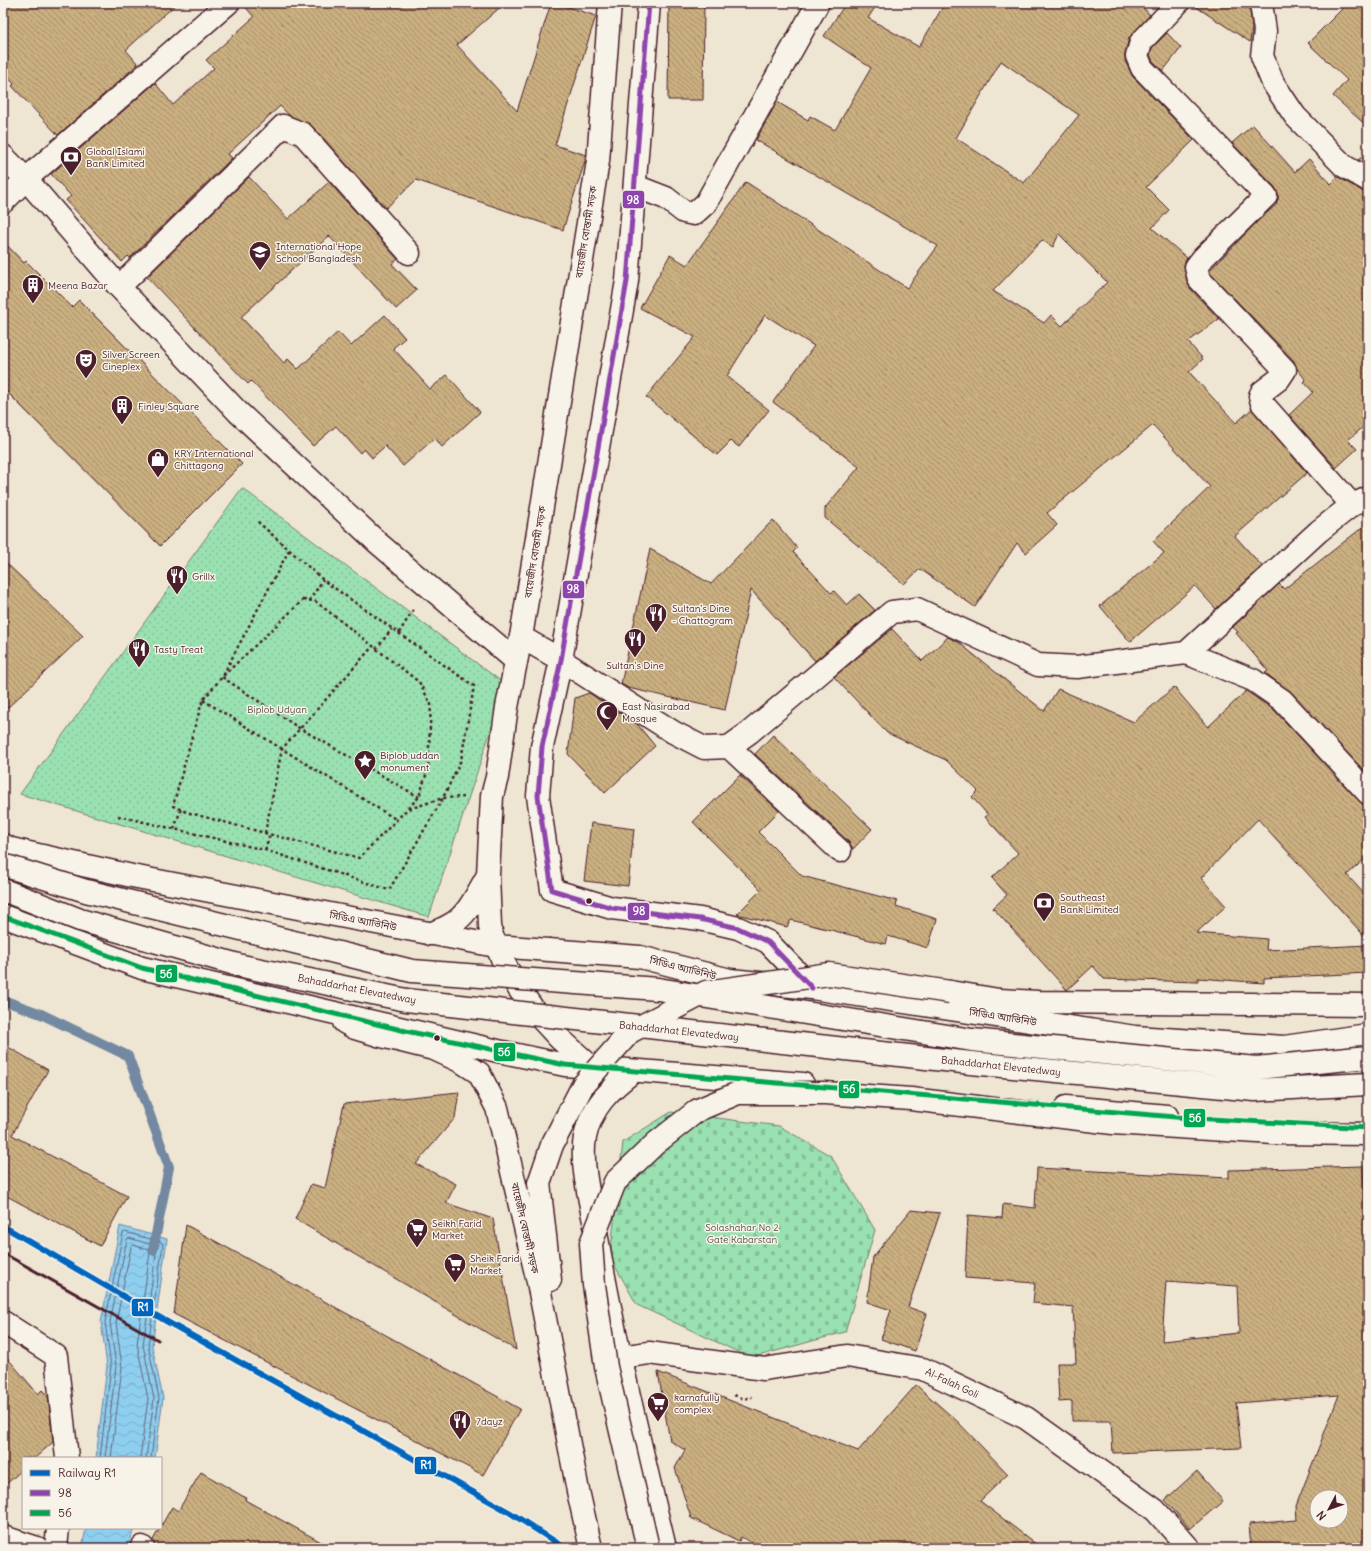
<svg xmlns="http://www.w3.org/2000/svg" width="1371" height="1551" font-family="Delius,'Noto Sans Bengali',sans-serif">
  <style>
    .cemetery { fill: url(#cemetery-stones); stroke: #72806e }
    .park { fill: url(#park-dots); stroke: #72806e }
    .water { fill: url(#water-waves); stroke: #7388a1 }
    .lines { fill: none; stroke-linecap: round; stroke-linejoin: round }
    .shore { stroke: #656579; stroke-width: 1 }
    .stream { stroke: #7388a1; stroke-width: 10 }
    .building { fill: url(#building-back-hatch); stroke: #4a1f2b; fill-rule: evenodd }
    .minor-casing { stroke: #4a1f2b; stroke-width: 25 }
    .primary-casing { stroke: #4a1f2b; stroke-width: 25 }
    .trunk-casing { stroke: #4a1f2b; stroke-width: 25 }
    .path { stroke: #4a1f2b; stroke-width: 2.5; stroke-dasharray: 3 3; stroke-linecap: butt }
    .minor { stroke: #f7f3e8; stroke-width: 22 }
    .primary { stroke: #f7f3e8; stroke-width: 22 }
    .trunk { stroke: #f7f3e8; stroke-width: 22 }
    .rail { stroke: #4a1f2b; stroke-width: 3 }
    .primary-bridge-casing { stroke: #4a1f2b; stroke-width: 25; stroke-linecap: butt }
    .trunk-bridge-casing { stroke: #4a1f2b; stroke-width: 25; stroke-linecap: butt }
    .primary-bridge { stroke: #f7f3e8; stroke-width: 22 }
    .trunk-bridge { stroke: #f7f3e8; stroke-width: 22 }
    .bus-1-casing { stroke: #f7f3e8; stroke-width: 8 }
    .bus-2-casing { stroke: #f7f3e8; stroke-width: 8 }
    .bus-1 { stroke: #8e44ad; stroke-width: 5 }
    .bus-2 { stroke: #00a651; stroke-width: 5 }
    .rail-1-casing { stroke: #f7f3e8; stroke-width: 9 }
    .rail-1 { stroke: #0065bd; stroke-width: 6 }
    .bus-dot { fill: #4a1f2b; stroke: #f7f3e8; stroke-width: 1.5 }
    .labels { text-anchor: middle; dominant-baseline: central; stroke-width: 3; stroke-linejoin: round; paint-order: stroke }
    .poi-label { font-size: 10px; fill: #4a1f2b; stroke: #f7f3e8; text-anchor: start }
    .street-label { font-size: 10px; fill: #4a1f2b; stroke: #f7f3e8 }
    .park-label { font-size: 10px; fill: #5e504c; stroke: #f7f3e8 }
    .line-badge { stroke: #f7f3e8; stroke-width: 1.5 }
    .badge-label { font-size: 11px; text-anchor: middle; font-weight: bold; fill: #fff }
  </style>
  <defs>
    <pattern id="cemetery-stones" width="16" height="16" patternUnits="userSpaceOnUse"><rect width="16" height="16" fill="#99e1b0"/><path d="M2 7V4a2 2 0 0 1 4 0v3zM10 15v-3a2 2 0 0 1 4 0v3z" fill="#85c198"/></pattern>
    <pattern id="park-dots" width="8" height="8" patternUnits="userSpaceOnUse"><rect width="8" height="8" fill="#99e1b0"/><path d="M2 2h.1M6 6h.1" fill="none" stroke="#85c198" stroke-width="1.8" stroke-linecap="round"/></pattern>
    <pattern id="water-waves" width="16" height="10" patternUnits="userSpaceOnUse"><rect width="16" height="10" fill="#8eceef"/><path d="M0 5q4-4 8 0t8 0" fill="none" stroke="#7cb0cd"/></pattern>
    <pattern id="building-back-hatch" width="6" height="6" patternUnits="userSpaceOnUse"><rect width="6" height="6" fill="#caaf80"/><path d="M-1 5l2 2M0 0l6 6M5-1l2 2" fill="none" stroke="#a68e69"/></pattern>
  </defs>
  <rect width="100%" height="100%" fill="#eee5d3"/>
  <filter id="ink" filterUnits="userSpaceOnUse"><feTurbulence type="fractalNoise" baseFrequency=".025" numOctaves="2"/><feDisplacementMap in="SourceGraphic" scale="8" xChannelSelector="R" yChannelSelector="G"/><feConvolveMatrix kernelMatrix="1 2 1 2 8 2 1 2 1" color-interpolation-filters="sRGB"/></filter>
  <g filter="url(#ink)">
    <path class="cemetery" d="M671 1112 779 1126 831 1156 875 1230 845 1332 751 1358 637 1305 610 1257 623 1142Z"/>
    <path class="park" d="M242 488 506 685 429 917 20 794Z"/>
    <path class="water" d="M120 1226 167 1239 152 1346 163 1398 155 1458H96L107 1366 101 1322Z
      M86 1528H134L128 1548H82Z"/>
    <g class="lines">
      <path class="shore" d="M100 1458 111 1366 105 1322 123 1233 125 1232 161 1242 163 1244 148 1345 159 1398 151 1458
        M105 1458 116 1366 110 1322 127 1239 129 1238 156 1246 157 1247 143 1345 154 1399 146 1458
        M111 1458 122 1367 116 1323 131 1247 133 1245 149 1250 150 1252 137 1344 148 1399 140 1458"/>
      <path class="stream" d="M3 1000 41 1014 128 1056 169 1167 153 1250"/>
    </g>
    <path class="building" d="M3 3H177L126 50 138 64 58 135 12 86 14 84 3 72Z
      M242 3H505L457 45 517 111 551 3H556L596 16 555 145 586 155 585 161 563 230 416 180 386 208 312 126 289 115 280 106 228 154 232 158 130 258 128 256 122 262 66 200 71 196 51 174 155 83 173 105 214 68 206 60 254 17Z
      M669 3H704L703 100H668Z
      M846 3H878L868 18 919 47 945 3H1139L1150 15 1129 38 1125 53V61L1133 77 1194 140 1146 187 1169 210 1152 228 1187 258 1184 265 1187 282 1190 288 1219 319 1188 342 1203 359 1189 372 1236 423 1252 409 1307 473 1235 536 1262 566 1216 609 1195 586 1130 642 1100 606 1164 553 1153 541 1210 487 1153 425 1047 513 1057 525 1026 553 1017 543 975 607 920 569 904 584 825 518V508L859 467 773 402 814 346 765 315 727 376 769 410 739 447 731 441 717 455 646 397 695 337 640 308 670 255 687 265 746 182 907 288 938 246 756 140 777 102 808 120 810 116 835 130 871 68 824 36ZM1001 61 1079 115 1024 183 956 138ZM1059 234 1107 282 1062 326 1051 315 1044 323 993 291 1042 240 1053 247Z
      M1190 3H1249L1252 28 1250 42Z
      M1345 3H1368V127L1333 96 1347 80 1308 43 1341 10Z
      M1167 33 1181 48 1163 71 1153 61 1150 55 1152 48Z
      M1253 125 1295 172 1309 159 1331 184 1338 177 1362 191 1368 192V423L1348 440 1357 449 1336 468 1289 415 1313 392 1304 382 1306 380 1297 369 1294 361 1210 273V270L1260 219 1277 204 1276 203 1278 199V193L1275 187 1232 143Z
      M1368 152V166L1358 160Z
      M249 177 288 219 329 182 398 259 392 264 417 290 396 309 329 236 241 317 284 363 288 359 298 369 338 332 351 346 385 315 405 338 393 348 430 389 447 375 480 412 442 447 435 438 403 466 385 446 372 458 364 449 360 453 336 426 313 446 251 381 248 384 147 277Z
      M3 241 24 263 26 261 72 307 79 300 242 464 160 546 3 388Z
      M773 520 797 548 793 552 831 593 834 591 847 605 859 594 875 610 815 661 751 590 725 710 628 688 621 684 650 549 711 584Z
      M1368 523V775L1291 692 1265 673 1268 671 1236 633 1238 632 1233 627 1279 584 1284 589Z
      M3 560 83 636 3 712Z
      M892 629 922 661 948 637 958 642 1044 711 1058 689 1134 722 1174 687 1208 727 1246 691 1274 710 1359 801 1364 805H1368V856L1347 875 1368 898V940L1258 819 1201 878 1226 906 1196 933 1267 939 1266 950 1368 945V973L1264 978V983L1198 978V982L1104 979 1093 966 1067 990 993 908 1007 895 992 878 1018 853 985 817 988 815 972 797 978 791 946 760 887 733 834 677Z
      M589 693 637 724 655 746 605 793 568 754 575 698Z
      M773 735 872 829 853 849 849 842 755 754Z
      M740 775 779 811 758 832 802 876 897 901 896 906 937 919 928 948 888 936 886 944 791 920 787 927 737 914 761 890 693 822Z
      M591 823 634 829 628 886 584 881Z
      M3 1044 48 1070 12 1135 127 1196 100 1246 3 1194Z
      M459 1092 455 1118 416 1164 456 1184 446 1203 493 1219 516 1350 295 1219 311 1184 325 1188 344 1104Z
      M1363 1166 1366 1239H1368V1548H1251L1249 1524 1297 1520 1296 1506 1339 1395 1236 1403 1241 1448 1113 1453 1111 1421H1072V1401L1059 1402 1057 1363H1076L1073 1307 1033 1303 1035 1283 965 1278 968 1215 1002 1218 1003 1204 1035 1208 1037 1168 1229 1178V1170ZM1166 1281 1237 1286 1239 1333 1162 1341ZM1317 1497H1341V1521H1317Z
      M911 1210 940 1213 908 1307 927 1314 915 1351 881 1339 891 1310 867 1302 873 1257Z
      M186 1225 520 1409 483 1475 174 1314Z
      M3 1353 38 1394 42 1390 48 1396 53 1442 35 1458H23V1469L3 1487Z
      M658 1372 858 1451 916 1385 958 1422 1008 1474 980 1501 1041 1548H761L741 1537 739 1541 691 1518 675 1468 685 1450 670 1441Z
      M1197 1471 1223 1501 1190 1529 1165 1500Z
      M201 1472 246 1498 245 1500 332 1548H155L153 1540 172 1507 178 1511Z"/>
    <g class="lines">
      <g class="minor-casing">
        <path id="minor" d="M1178 3 1141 42 1137 56 1142 68 1266 196 1203 258 1196 267 1199 279 1285 370 1279 379 1262 392 1260 396 1262 403 1352 505
          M1261 3 1265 31 1262 56 1273 83 1295 116 1344 166 1368 180
          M3 156 26 179 119 287 238 412 378 543 516 661
          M635 186 666 198 684 212 694 214 706 203 818 3
          M3 202 26 179 228 3
          M119 287 283 126 303 134 409 253
          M521 637 561 660 673 732 704 748 729 747 750 732 892 612 917 609 1038 665 1077 667 1186 653 1253 680 1282 700 1368 793
          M1186 653 1319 531 1352 505 1368 498
          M729 747 840 851
          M3 1322 56 1356 67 1458
          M620 1357 649 1353 764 1369 847 1356 923 1369 1026 1418 1155 1510 1189 1548
          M3 1537 37 1548
          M142 1547 143 1548
          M56 1548 58 1528"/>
      </g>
      <g class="primary-casing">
        <path id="primary" d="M649 3 627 281 561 660 542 747 538 796 552 890 612 908 700 919 738 928 768 942 812 988
          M430 934C437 931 444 929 450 925 468 916 478 892 488 875
          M950 992 999 1000 1038 1002 1368 1005
          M344 1022 355 1028 378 1035 434 1049 462 1062 479 1073 497 1108 538 1282 578 1491 591 1548
          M591 1067 559 1038 536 1013 519 989 505 965 492 936 490 926 488 875 492 796 497 777 507 707 521 637 598 161 610 3
          M634 1071C610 1089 591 1107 585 1137 580 1165 591 1203 596 1232 614 1339 640 1443 665 1548
          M550 1280 539 1183 552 1145 583 1085"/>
      </g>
      <g class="trunk-casing">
        <path id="trunk" d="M3 845 11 849 132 876 496 946 640 957 730 980 812 988 1135 1037 1284 1047 1368 1035
          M3 916 142 968 498 1051 565 1065 803 1084
          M1066 1107 1167 1116"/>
      </g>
      <path class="path" d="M289 550 222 677 296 726 419 797
        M303 600 315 601 419 682 431 704 428 769 419 797 359 858 186 812 173 806 196 722 203 700 222 677Z
        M309 601 323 580
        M399 633 413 610
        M376 649 392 629
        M203 700 397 820
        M409 809 443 798 464 797
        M118 816 265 850 389 890 443 798 461 760 474 686 323 580 257 521
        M174 829 181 809
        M265 833 282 749 373 646
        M265 850 270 834
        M734 1395 744 1399 752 1397"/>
      <use href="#minor" class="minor"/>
      <use href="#primary" class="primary"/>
      <use href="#trunk" class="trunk"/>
      <path class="rail" d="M3 1253 158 1340
        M83 1273 171 1324 509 1512 565 1548"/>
      <g class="primary-bridge-casing">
        <path id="primary-bridge" d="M583 1085 630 1032 706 992 829 974 950 992
          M648 1548 606 1367 594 1285 591 1243 615 1182 656 1143 698 1110 738 1093H825L911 1099 1113 1123 1274 1133 1368 1134"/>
      </g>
      <g class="trunk-bridge-casing">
        <path id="trunk-bridge" d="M3 865 86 891 412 971 658 989 972 1040 1256 1068 1368 1057
          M3 890 80 920 242 966 406 1000 971 1063 1255 1090 1368 1084"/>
      </g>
      <use href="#primary-bridge" class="primary-bridge"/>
      <use href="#trunk-bridge" class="trunk-bridge"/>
      <g class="bus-1-casing">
        <path id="bus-1" d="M649 3 627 281 561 660 542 747 538 796 552 890 612 908 700 919 738 928 768 942 812 988"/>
      </g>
      <g class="bus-2-casing">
        <path id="bus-2" d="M3 916 142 968 406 1031 565 1065 1176 1117 1368 1128"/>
      </g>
      <use href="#bus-1" class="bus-1"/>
      <use href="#bus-2" class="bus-2"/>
      <g class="rail-1-casing">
        <path id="rail-1" d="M3 1226 171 1324 509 1512 565 1548"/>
      </g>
      <use href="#rail-1" class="rail-1"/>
    </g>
  </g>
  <defs>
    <g id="bank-pin" transform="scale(1.15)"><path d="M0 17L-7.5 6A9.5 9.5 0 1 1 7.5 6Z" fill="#4a1f2b" stroke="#f7f3e8"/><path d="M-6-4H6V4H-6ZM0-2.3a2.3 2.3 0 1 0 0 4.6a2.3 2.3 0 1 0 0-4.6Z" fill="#fff"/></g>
    <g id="school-pin" transform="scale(1.15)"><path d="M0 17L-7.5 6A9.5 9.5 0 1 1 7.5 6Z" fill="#4a1f2b" stroke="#f7f3e8"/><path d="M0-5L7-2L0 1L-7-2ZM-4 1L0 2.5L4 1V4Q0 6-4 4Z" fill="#fff"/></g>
    <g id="building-pin" transform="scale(1.15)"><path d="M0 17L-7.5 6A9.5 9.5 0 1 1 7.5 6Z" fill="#4a1f2b" stroke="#f7f3e8"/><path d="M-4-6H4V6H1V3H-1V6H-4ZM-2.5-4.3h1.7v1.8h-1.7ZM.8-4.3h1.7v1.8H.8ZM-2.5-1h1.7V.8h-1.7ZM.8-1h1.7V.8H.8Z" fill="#fff"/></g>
    <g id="theatre-pin" transform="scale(1.15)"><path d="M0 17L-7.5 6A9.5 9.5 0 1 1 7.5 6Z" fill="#4a1f2b" stroke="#f7f3e8"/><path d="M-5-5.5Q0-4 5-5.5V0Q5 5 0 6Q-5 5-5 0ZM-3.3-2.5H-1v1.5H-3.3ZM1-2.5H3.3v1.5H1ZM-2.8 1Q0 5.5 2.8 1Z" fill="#fff"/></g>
    <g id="shop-pin" transform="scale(1.15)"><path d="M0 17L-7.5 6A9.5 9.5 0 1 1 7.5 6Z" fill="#4a1f2b" stroke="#f7f3e8"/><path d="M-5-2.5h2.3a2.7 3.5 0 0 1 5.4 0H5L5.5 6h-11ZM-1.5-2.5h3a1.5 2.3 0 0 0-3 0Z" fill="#fff"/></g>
    <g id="restaurant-pin" transform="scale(1.15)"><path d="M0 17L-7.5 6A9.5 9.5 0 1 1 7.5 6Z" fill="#4a1f2b" stroke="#f7f3e8"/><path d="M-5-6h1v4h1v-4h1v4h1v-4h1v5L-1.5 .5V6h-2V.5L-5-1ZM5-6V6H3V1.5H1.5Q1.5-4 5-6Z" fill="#fff"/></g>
    <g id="mosque-pin" transform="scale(1.15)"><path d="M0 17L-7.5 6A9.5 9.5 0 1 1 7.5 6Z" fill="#4a1f2b" stroke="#f7f3e8"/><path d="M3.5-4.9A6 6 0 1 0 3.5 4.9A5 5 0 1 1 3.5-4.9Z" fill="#fff"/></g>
    <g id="sight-pin" transform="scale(1.15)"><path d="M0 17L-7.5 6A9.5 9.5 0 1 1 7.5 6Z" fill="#4a1f2b" stroke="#f7f3e8"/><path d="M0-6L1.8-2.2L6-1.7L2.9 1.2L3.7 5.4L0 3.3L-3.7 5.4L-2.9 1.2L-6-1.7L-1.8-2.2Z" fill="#fff"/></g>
    <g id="supermarket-pin" transform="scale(1.15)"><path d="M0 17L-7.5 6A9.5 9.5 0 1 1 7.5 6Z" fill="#4a1f2b" stroke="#f7f3e8"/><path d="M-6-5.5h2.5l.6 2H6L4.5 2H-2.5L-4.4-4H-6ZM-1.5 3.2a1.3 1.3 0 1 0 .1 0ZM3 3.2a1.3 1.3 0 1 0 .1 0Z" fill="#fff"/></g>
  </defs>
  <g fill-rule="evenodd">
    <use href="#bank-pin" x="71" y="157"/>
    <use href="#school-pin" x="260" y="252"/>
    <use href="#building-pin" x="33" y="285"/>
    <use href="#theatre-pin" x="86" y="360"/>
    <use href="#building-pin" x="122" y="406"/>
    <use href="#shop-pin" x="158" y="459"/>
    <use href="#restaurant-pin" x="177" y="576"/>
    <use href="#restaurant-pin" x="656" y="614"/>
    <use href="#restaurant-pin" x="635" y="639"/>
    <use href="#restaurant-pin" x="139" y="649"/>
    <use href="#mosque-pin" x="607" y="712"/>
    <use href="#sight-pin" x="365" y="761"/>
    <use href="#bank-pin" x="1044" y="903"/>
    <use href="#supermarket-pin" x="417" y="1229"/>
    <use href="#supermarket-pin" x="455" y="1264"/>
    <use href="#supermarket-pin" x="658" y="1403"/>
    <use href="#restaurant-pin" x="460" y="1421"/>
  </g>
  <g class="bus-dot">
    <circle cx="589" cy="901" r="3.5"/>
    <circle cx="437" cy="1038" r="3.5"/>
  </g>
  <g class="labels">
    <g class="poi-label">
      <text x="86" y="151">Global Islami<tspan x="86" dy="12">Bank Limited</tspan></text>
      <text x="276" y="246">International Hope<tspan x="276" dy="12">School Bangladesh</tspan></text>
      <text x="48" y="285">Meena Bazar</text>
      <text x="102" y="354">Silver Screen<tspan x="102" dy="12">Cineplex</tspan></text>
      <text x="138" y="406">Finley Square</text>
      <text x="174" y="453">KRY International<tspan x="174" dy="12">Chittagong</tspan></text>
      <text x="192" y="576">Grillx</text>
      <text x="672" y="608">Sultan's Dine<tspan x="672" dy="12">- Chattogram</tspan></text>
      <text x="154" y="649">Tasty Treat</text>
      <text x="635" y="665" text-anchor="middle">Sultan's Dine</text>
      <text x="622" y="706">East Nasirabad<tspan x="622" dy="12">Mosque</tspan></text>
      <text x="380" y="755">Biplob uddan<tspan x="380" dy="12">monument</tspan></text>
      <text x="1060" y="897">Southeast<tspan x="1060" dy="12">Bank Limited</tspan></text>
      <text x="432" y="1223">Seikh Farid<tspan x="432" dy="12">Market</tspan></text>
      <text x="470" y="1258">Sheik Farid<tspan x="470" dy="12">Market</tspan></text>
      <text x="674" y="1397">karnafully<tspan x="674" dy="12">complex</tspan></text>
      <text x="476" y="1421">7dayz</text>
    </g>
    <g class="street-label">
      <text transform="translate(586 232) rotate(-81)">বায়েজীদ বোস্তামী সড়ক</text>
      <text transform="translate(535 552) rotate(-81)">বায়েজীদ বোস্তামী সড়ক</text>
      <text transform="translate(363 921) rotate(11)">সিডিএ অ্যাভিনিউ</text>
      <text transform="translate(683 968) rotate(14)">সিডিএ অ্যাভিনিউ</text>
      <text transform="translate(357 989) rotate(11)">Bahaddarhat Elevatedway</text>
      <text transform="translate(1003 1017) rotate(9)">সিডিএ অ্যাভিনিউ</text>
      <text transform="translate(679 1031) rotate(6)">Bahaddarhat Elevatedway</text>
      <text transform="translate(1001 1066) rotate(6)">Bahaddarhat Elevatedway</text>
      <text transform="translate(525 1228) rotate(77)">বায়েজীদ বোস্তামী সড়ক</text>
      <text transform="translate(952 1383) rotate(25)">Al-Falah Goli</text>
    </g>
    <g class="park-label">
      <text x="277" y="709">Biplob Udyan</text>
      <text x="742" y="1227">Solashahar No 2<tspan x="742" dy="12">Gate Kabarstan</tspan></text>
    </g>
  </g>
  <g class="line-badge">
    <rect x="622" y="190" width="23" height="19" rx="4" fill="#8e44ad"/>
    <rect x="562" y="580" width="23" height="19" rx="4" fill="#8e44ad"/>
    <rect x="627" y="902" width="23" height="19" rx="4" fill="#8e44ad"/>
    <rect x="155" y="964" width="23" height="19" rx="4" fill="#00a651"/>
    <rect x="493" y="1042" width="23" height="20" rx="4" fill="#00a651"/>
    <rect x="838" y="1080" width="22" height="19" rx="4" fill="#00a651"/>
    <rect x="1183" y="1108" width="23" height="20" rx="4" fill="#00a651"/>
    <rect x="131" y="1298" width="23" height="19" rx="4" fill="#0065bd"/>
    <rect x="414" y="1456" width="23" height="19" rx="4" fill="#0065bd"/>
  </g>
  <g class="badge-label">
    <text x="633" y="204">98</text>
    <text x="573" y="593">98</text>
    <text x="639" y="915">98</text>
    <text x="166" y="978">56</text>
    <text x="504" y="1056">56</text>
    <text x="849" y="1093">56</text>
    <text x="1195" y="1122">56</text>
    <text x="143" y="1311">R1</text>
    <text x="426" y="1469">R1</text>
  </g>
  <rect width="1371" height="1551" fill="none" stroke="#f7f3e8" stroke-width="16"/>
  <rect x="8" y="8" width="1355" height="1535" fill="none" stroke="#4a1f2b" stroke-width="1.5" filter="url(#ink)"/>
  <rect x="22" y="1457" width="140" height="72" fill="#f7f3e8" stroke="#b29e9c"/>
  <rect x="30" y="1470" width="20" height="6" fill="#0065bd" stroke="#b29e9c"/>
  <text x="58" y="1477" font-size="12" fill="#4a1f2b">Railway R1</text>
  <rect x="30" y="1490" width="20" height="6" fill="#8e44ad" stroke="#b29e9c"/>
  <text x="58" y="1497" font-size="12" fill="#4a1f2b">98</text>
  <rect x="30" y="1510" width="20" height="6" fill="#00a651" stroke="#b29e9c"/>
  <text x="58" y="1517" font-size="12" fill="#4a1f2b">56</text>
  <g transform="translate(1329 1509) rotate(229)"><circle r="19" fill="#f7f3e8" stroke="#b29e9c"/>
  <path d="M0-3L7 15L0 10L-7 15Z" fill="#4a1f2b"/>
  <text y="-6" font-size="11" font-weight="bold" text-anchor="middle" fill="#4a1f2b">N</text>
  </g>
</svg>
